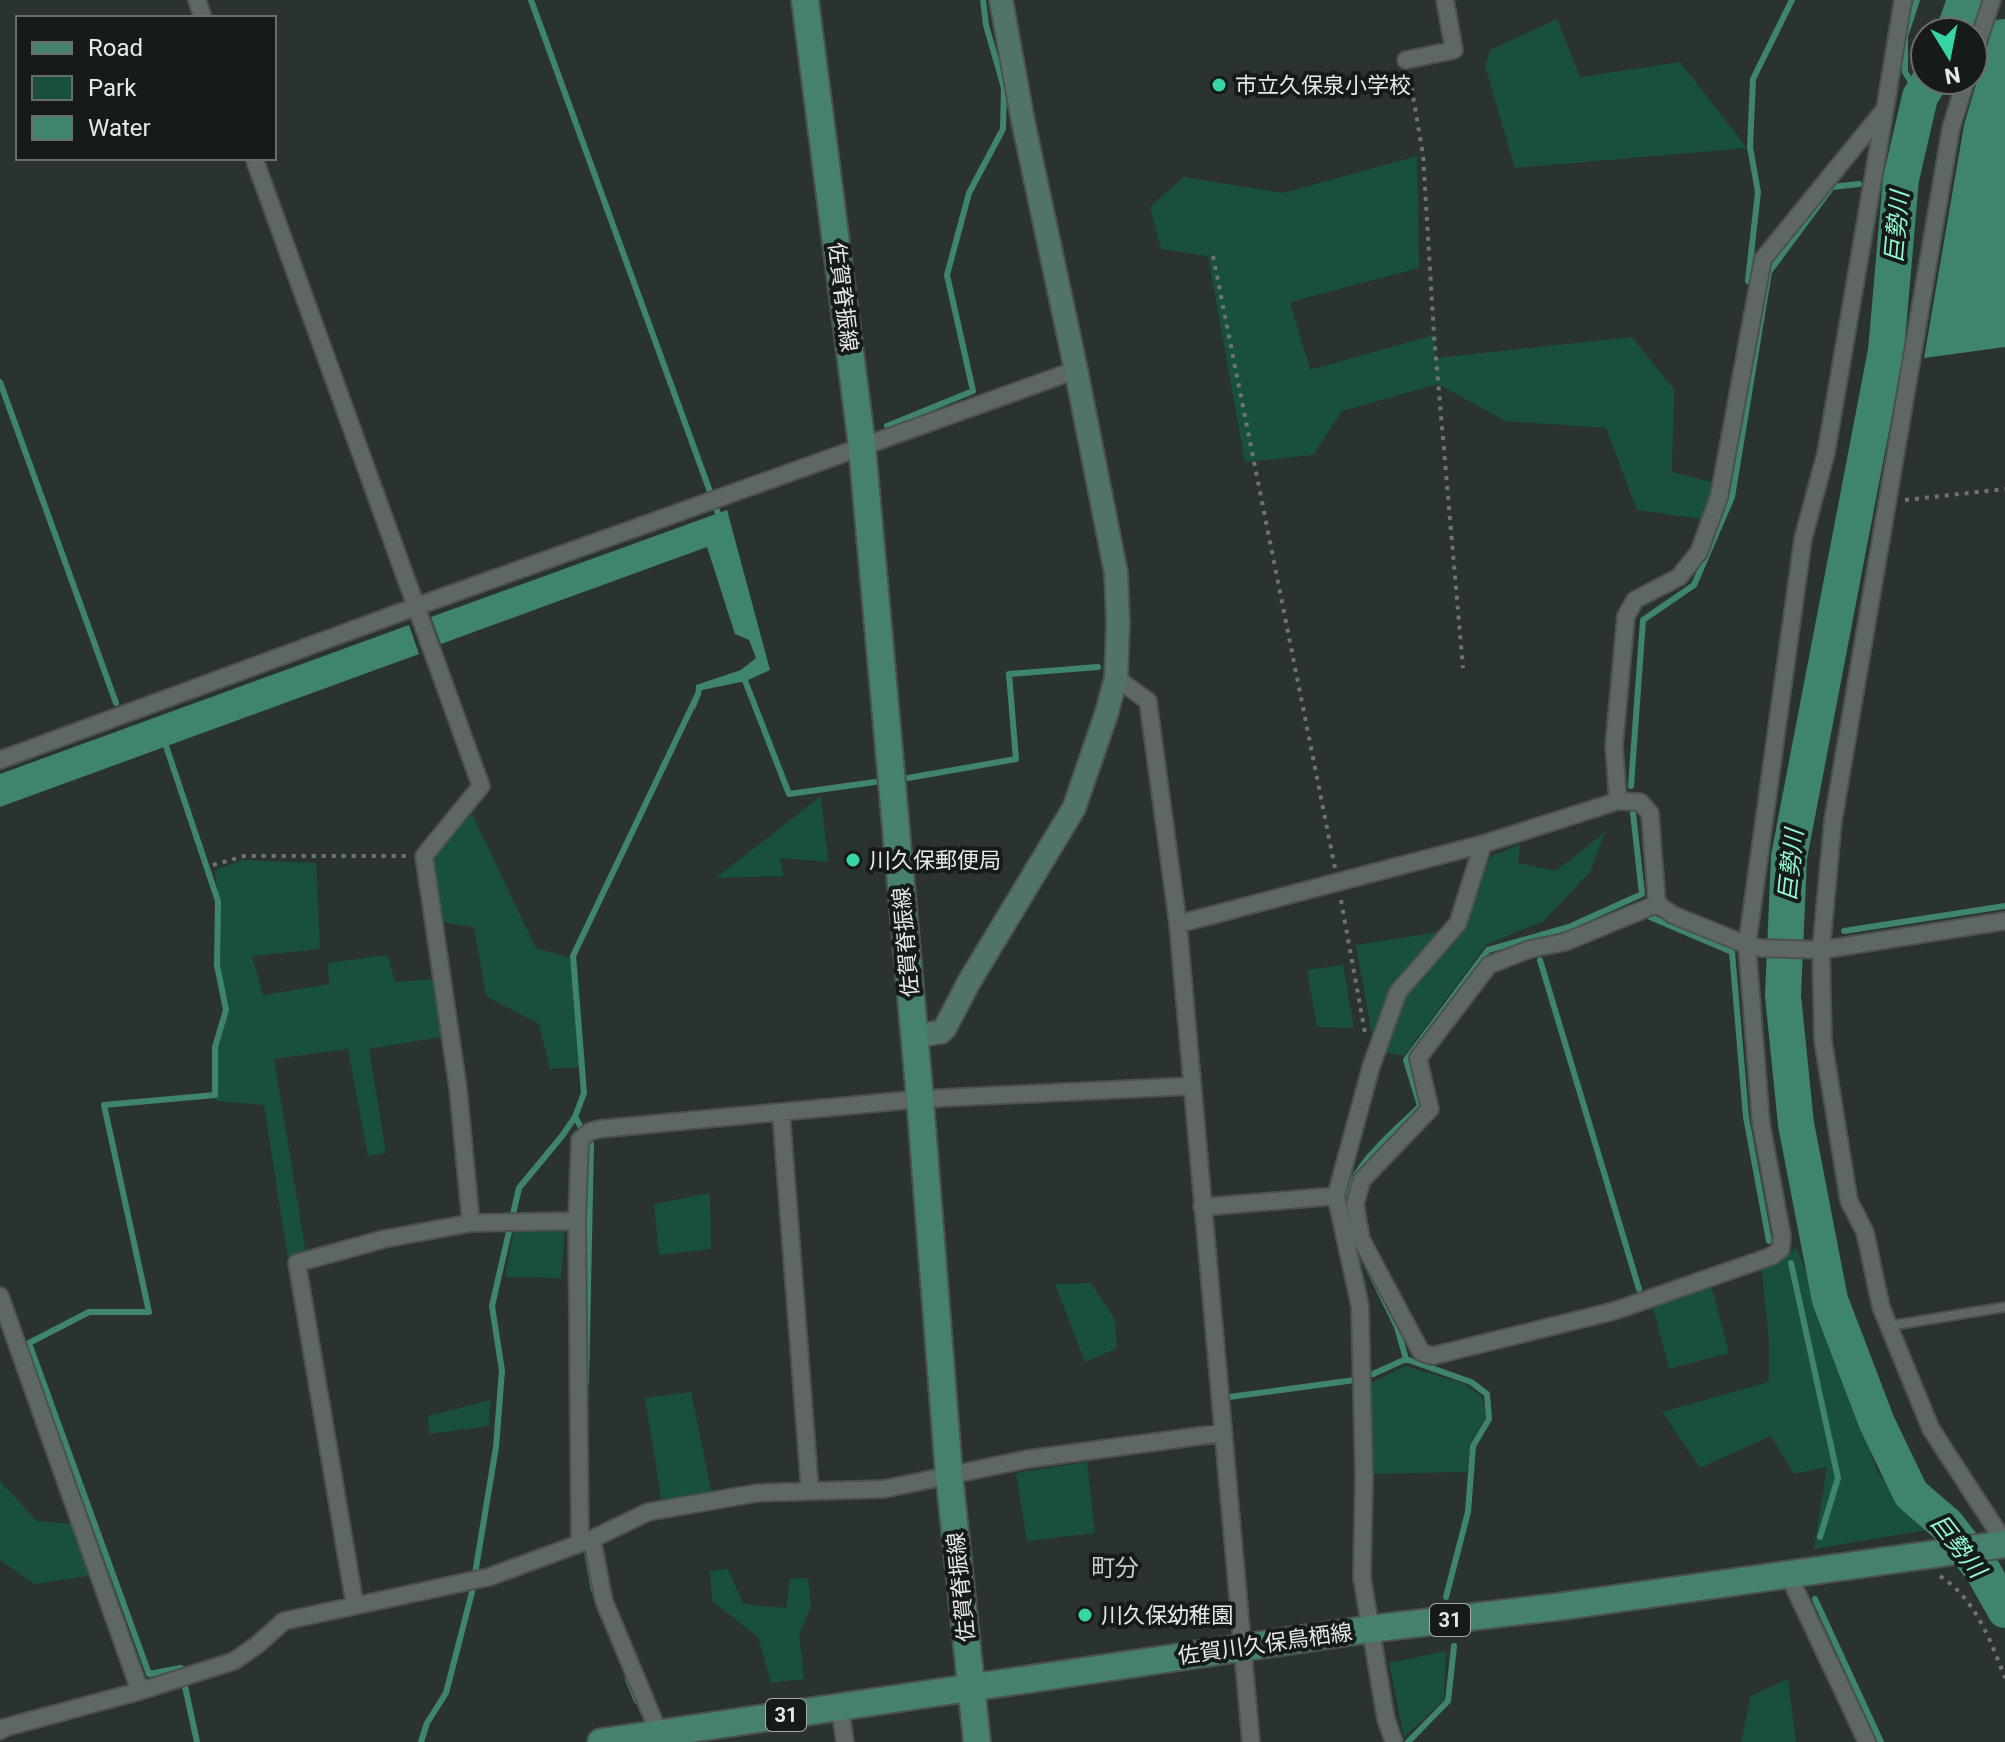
<svg xmlns="http://www.w3.org/2000/svg" width="2005" height="1742" font-family="Roboto,'Noto Sans JP',sans-serif">
  <style>
    .green { fill: #194f3e }
    .water { fill: #3f856d }
    .lines { fill: none; stroke-linecap: round; stroke-linejoin: round }
    .stream { stroke: #3f856d; stroke-width: 6 }
    .river { stroke: #3f856d; stroke-width: 36 }
    .lane-casing { stroke: #4a514e; stroke-width: 12 }
    .street-casing { stroke: #4a514e; stroke-width: 20 }
    .secondary-casing { stroke: #4a514e; stroke-width: 26 }
    .primary-casing { stroke: #4a514e; stroke-width: 30 }
    .path { stroke: #6d7471; stroke-width: 4; stroke-dasharray: 4 6; stroke-linecap: butt }
    .lane { stroke: #5e6763; stroke-width: 8 }
    .street { stroke: #5e6763; stroke-width: 16 }
    .secondary { stroke: #527468; stroke-width: 22 }
    .primary { stroke: #45816e; stroke-width: 26 }
    .poi-dot { fill: #37d4a6; stroke: #161a18; stroke-width: 3 }
    .labels { text-anchor: middle; dominant-baseline: central; stroke-width: 8; stroke-linejoin: round; paint-order: stroke }
    .shield { fill: #161a18; stroke: #a7acaa; stroke-width: 2 }
    .shield-label { font-size: 20px; font-weight: bold; fill: #e5eae8 }
    .poi-label { font-size: 22px; fill: #e5eae8; stroke: #161a18; text-anchor: start }
    .street-label { font-size: 22px; fill: #e5eae8; stroke: #161a18 }
    .water-label { font-size: 24px; font-style: italic; fill: #92f9d3; stroke: #161a18 }
    .neighbourhood-label { font-size: 24px; fill: #c2ccc8; stroke: #161a18 }
  </style>
  <rect width="100%" height="100%" fill="#2b3330"/>
  <path class="green" d="M1557 19 1580 77 1680 62 1747 148 1515 168 1485 66 1490 50Z
    M1417 156 1419 268 1290 302 1310 370 1434 335 1436 358 1632 337 1674 389 1672 472 1715 483 1701 519 1637 510 1606 428 1505 421 1438 384 1342 411 1313 455 1245 462 1208 256 1161 249 1150 207 1184 177 1283 193Z
    M821 796 828 862 780 858 784 876 716 878Z
    M472 814 536 948 577 960 585 1067 550 1069 539 1024 486 996 474 927 442 922 432 855Z
    M1605 832 1590 872 1544 921 1487 944 1404 1056 1384 1052 1401 996 1466 924 1490 857 1520 844 1518 863 1556 871Z
    M243 860 316 863 320 949 252 956 263 995 329 984 328 963 388 955 395 982 434 979 442 1037 369 1049 386 1153 368 1156 348 1049 274 1059 306 1254 288 1259 264 1105 215 1101V1047L226 1010 217 965 218 901 215 870Z
    M1438 932 1390 989 1373 1041 1356 945Z
    M1343 965 1354 1028 1317 1027 1307 970Z
    M710 1193 711 1249 659 1255 654 1204Z
    M565 1228 561 1278 505 1277 514 1229Z
    M1797 1248 1878 1473 1927 1530 1814 1549 1827 1467 1794 1474 1771 1436 1700 1468 1662 1412 1769 1382V1342L1762 1269Z
    M1091 1283 1115 1320 1117 1348 1085 1362 1055 1284Z
    M1711 1285 1729 1353 1669 1369 1653 1307Z
    M1405 1366 1465 1384 1482 1397 1486 1416 1470 1443 1467 1472 1369 1474 1367 1385Z
    M691 1392 712 1494 662 1503 645 1398Z
    M490 1400 489 1426 429 1434 428 1416Z
    M1087 1462 1095 1533 1027 1541 1016 1473Z
    M0 1481 37 1521 73 1524 89 1576 34 1584 0 1560Z
    M728 1569 743 1604 786 1608 790 1579 808 1578 811 1607 799 1634 804 1679 771 1683 758 1637 712 1601 710 1571Z
    M1446 1651 1444 1700 1404 1737 1389 1663Z
    M1788 1679 1796 1742H1741L1751 1696Z"/>
  <path class="water" d="M2005 19V347L1924 358 1964 125 1995 20Z
    M727 510 770 670 746 681 702 690 695 710 696 685 741 670 756 658 749 640 735 634 707 547 441 644 431 617Z
    M409 625 419 654 0 807V774Z"/>
  <g class="lines">
    <path class="stream" d="M531 0 720 519
      M1917 0 1905 36V72L1920 97
      M1748 281 1758 192 1750 147 1753 79 1792 0
      M0 382 116 703
      M887 426 973 391 947 275 969 193 1003 129 1004 88 986 25 983 0
      M744 678 789 794 875 782
      M166 746 218 901 217 965 226 1010 215 1047V1095L104 1105 149 1312H89L29 1343 149 1674 181 1668 197 1742
      M908 778 1016 759 1009 674 1098 667
      M1631 786 1643 620 1694 585 1732 497 1769 272 1832 187 1859 184
      M1650 917 1732 952 1746 1117 1769 1241
      M1844 931 2005 906
      M1540 960 1639 1289
      M575 1117 591 1144 586 1383
      M1348 1207C1342 1172 1397 1130 1420 1106L1406 1060 1488 950 1569 927 1642 894 1633 813
      M1354 1238 1397 1327 1406 1359 1471 1382 1487 1394 1489 1419 1473 1446 1468 1512 1446 1597
      M1791 1263 1838 1478 1820 1537
      M1373 1374 1406 1359
      M1229 1397 1355 1380
      M586 1546 594 1590
      M1815 1599 1881 1742
      M628 1679 637 1701
      M421 1742 427 1723 446 1693 472 1592 496 1447 502 1371 492 1306 519 1188 562 1136 575 1117 584 1093 573 956 698 694
      M1408 1742 1448 1701 1454 1646"/>
    <path class="river" d="M1954 32 1965 0
      M1930 80 1920 97 1901 179 1886 351 1789 857 1783 996 1796 1124 1830 1300 1877 1423 1911 1494 1947 1525 1983 1571 2005 1610"/>
    <g class="lane-casing">
      <path id="lane" d="M1889 1326 2005 1307"/>
    </g>
    <g class="street-casing">
      <path id="street" d="M197 0 203 18
        M1973 56 1992 0
        M1406 60 1454 50 1445 0
        M1966 80 1951 128 1833 821 1821 950 1823 1041 1849 1201 1865 1232 1881 1307 1931 1429 2005 1543
        M254 158 481 786 424 856 458 1088 471 1223
        M1116 678 1148 701 1178 924 1251 1742
        M0 760 415 607 1076 370
        M1618 801 1614 746 1626 616 1635 600 1679 577 1699 552 1719 497 1763 259 1885 109 1903 0
        M1657 904 1565 942 1530 949 1489 965 1418 1058 1430 1109 1362 1180 1355 1204 1361 1239 1421 1352 1432 1356 1614 1311 1772 1256 1781 1249 1782 1236 1761 1123 1747 945 1803 539 1826 453 1885 109
        M1178 924 1483 844 1618 801 1640 802 1650 813 1657 904 1673 915 1747 945 1761 948 1821 950 2005 921
        M781 1112 810 1491
        M1202 1207 1336 1196
        M0 1296 140 1691
        M592 1539 604 1601 662 1740
        M580 1543 577 1221 580 1140 589 1132 599 1129 920 1099 1191 1086
        M1788 1574 1867 1742
        M355 1606 297 1263 384 1239 471 1223 577 1221
        M840 1707 845 1742
        M0 1731 3 1728 140 1691 234 1661 257 1645 284 1621 489 1577 592 1539 648 1512 757 1493 884 1489 1028 1459 1222 1433
        M1394 1742 1386 1719 1362 1578 1364 1477 1360 1306 1336 1196 1371 1067 1398 992 1458 923 1483 844"/>
    </g>
    <g class="secondary-casing">
      <path id="secondary" d="M914 1036 941 1032 945 1028 969 982 1074 808 1106 715 1116 678 1118 623 1116 573 1076 370 1023 121 1001 0"/>
    </g>
    <g class="primary-casing">
      <path id="primary" d="M805 0 862 446 920 1099 949 1474 977 1742
        M601 1742 1370 1629 1564 1606 2005 1544"/>
    </g>
    <path class="path" d="M1410 78 1423 155 1434 335 1463 668
      M1213 256 1335 868
      M1905 500 2005 489
      M213 865 244 856H410
      M1341 900 1365 1033
      M1940 1576C1976 1600 1990 1639 2005 1678"/>
    <use href="#lane" class="lane"/>
    <use href="#street" class="street"/>
    <use href="#secondary" class="secondary"/>
    <use href="#primary" class="primary"/>
  </g>
  <g class="poi-dot">
    <circle cx="1219" cy="85" r="8"/>
    <circle cx="853" cy="860" r="8"/>
    <circle cx="1085" cy="1615" r="8"/>
  </g>
  <g class="labels">
    <g class="shield">
      <rect x="1430" y="1604" width="40" height="32" rx="6"/>
      <rect x="766" y="1699" width="40" height="32" rx="6"/>
    </g>
    <g class="shield-label">
      <text x="1450" y="1620">31</text>
      <text x="786" y="1715">31</text>
    </g>
    <g class="poi-label">
      <text x="1235" y="85">市立久保泉小学校</text>
      <text x="869" y="860">川久保郵便局</text>
      <text x="1101" y="1615">川久保幼稚園</text>
    </g>
    <g class="street-label">
      <text transform="translate(843 297) rotate(83)">佐賀脊振線</text>
      <text transform="translate(906 942) rotate(-95)">佐賀脊振線</text>
      <text transform="translate(961 1587) rotate(-96)">佐賀脊振線</text>
      <text transform="translate(1265 1644) rotate(-8)">佐賀川久保鳥栖線</text>
    </g>
    <g class="water-label">
      <text transform="translate(1897 227) rotate(-85)">巨勢川</text>
      <text transform="translate(1791 865) rotate(-84)">巨勢川</text>
      <text transform="translate(1958 1546) rotate(52)">巨勢川</text>
    </g>
    <g class="neighbourhood-label">
      <text x="1115" y="1568">町分</text>
    </g>
  </g>
  <rect x="16" y="16" width="260" height="144" fill="#161a18" stroke="#696d6b" stroke-width="2"/>
  <rect x="32" y="42" width="40" height="12" fill="#45816e" stroke="#696d6b" stroke-width="2"/>
  <text x="88" y="56" font-size="24" fill="#e5eae8">Road</text>
  <rect x="32" y="76" width="40" height="24" fill="#194f3e" stroke="#696d6b" stroke-width="2"/>
  <text x="88" y="96" font-size="24" fill="#e5eae8">Park</text>
  <rect x="32" y="116" width="40" height="24" fill="#3f856d" stroke="#696d6b" stroke-width="2"/>
  <text x="88" y="136" font-size="24" fill="#e5eae8">Water</text>
  <g transform="translate(1949 56) rotate(170)"><circle r="38" fill="#161a18" stroke="#696d6b" stroke-width="2"/>
  <path d="M0-6L14 30L0 20L-14 30Z" fill="#37d4a6"/>
  <text y="-12" font-size="22" font-weight="bold" text-anchor="middle" fill="#e5eae8">N</text>
  </g>
</svg>
